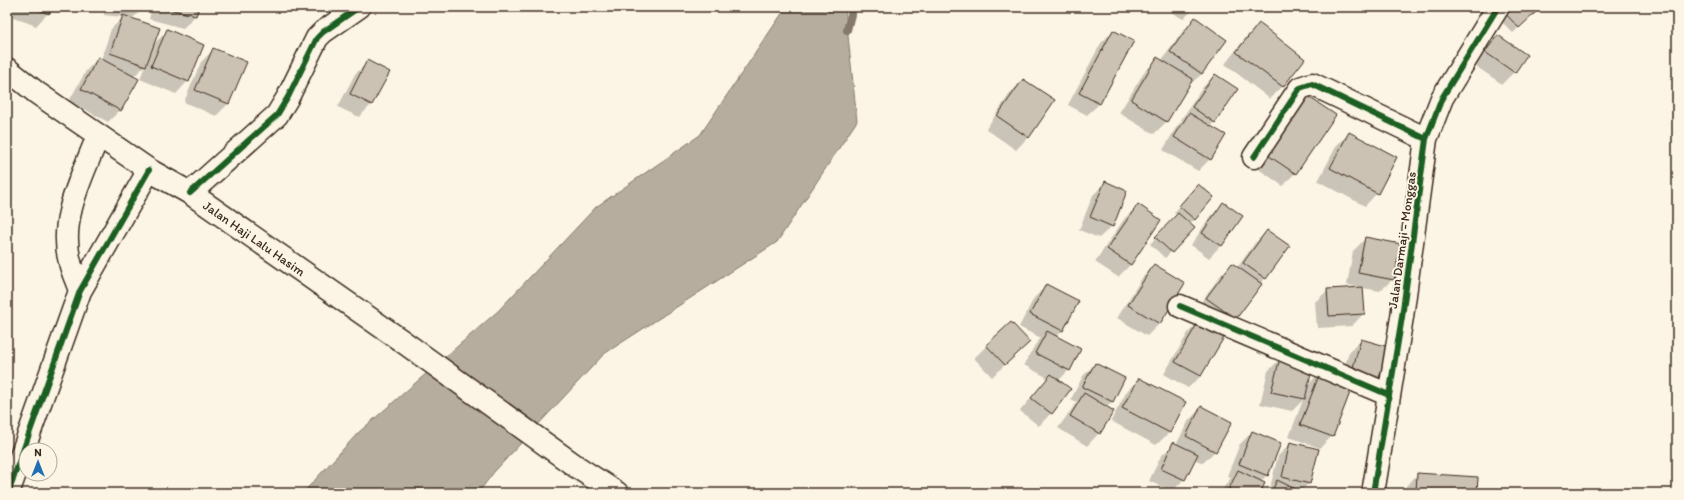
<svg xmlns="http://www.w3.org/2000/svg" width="1684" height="500" font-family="Itim,sans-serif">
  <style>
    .water { fill: #b7ad9e; stroke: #85796b }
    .shadow { fill: #0003 }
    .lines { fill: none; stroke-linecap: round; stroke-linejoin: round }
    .stream { stroke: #85796b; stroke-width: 8 }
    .building { fill: #ccc2b3; stroke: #3b2a1e }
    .minor-casing { stroke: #3b2a1e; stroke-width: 25 }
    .major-casing { stroke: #3b2a1e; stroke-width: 25 }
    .minor { stroke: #fcf5e5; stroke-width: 22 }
    .major { stroke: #fcf5e5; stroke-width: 22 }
    .cycleway-casing { stroke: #fcf5e5; stroke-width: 8 }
    .cycleway { stroke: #1b5e20; stroke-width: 6 }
    .labels { text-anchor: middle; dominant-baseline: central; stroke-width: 4; stroke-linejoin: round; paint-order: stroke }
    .street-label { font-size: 13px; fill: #3b2a1e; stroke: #fcf5e5 }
  </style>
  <rect width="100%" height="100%" fill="#fcf5e5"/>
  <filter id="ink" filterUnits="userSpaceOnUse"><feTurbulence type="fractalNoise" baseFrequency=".025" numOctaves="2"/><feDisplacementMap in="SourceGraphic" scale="8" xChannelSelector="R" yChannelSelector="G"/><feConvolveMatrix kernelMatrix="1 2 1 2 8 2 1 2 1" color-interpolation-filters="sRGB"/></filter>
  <g filter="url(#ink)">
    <path class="water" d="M790 7H845L857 121 777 242 604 354 494 472 478 493H303L358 433 498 311 596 207 700 135 785 9Z"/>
    <path class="shadow" d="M13 7H51L48 13 36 26 10 16Z
      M105 7H144L134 17H128L153 45 167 31 188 81 176 94 140 79 145 66 133 77 120 110 108 122 69 101 86 71 98 58 101 60 111 29 123 17 104 15Z
      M152 7H198L195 16 183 28 149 19Z
      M1163 7H1196L1183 19Z
      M1509 7H1530L1535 12 1513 33 1498 18Z
      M1195 19 1202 74 1189 85 1166 122 1154 134 1119 113 1145 71 1158 59 1161 61 1183 31Z
      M1259 24 1304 59 1282 87 1270 99 1225 64 1247 36Z
      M1113 31 1100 103 1087 115 1068 105 1101 43Z
      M1498 36 1526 55 1514 72 1502 84 1474 65 1486 48Z
      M214 49 246 63 228 104 216 116 184 102 201 62Z
      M368 62 388 72 371 105 359 117 338 107 355 74Z
      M1215 75 1214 122 1210 127V159L1198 171 1163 150 1177 126 1182 121 1181 120 1203 87Z
      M1023 80 1028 137 1016 150 986 129 1011 92Z
      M1293 109 1295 173 1283 186 1254 166Z
      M1349 133 1396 158 1377 193 1365 206 1318 181 1337 145Z
      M1105 183 1112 226 1099 238 1079 230 1093 195Z
      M1192 191 1195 219 1189 224 1171 252 1165 258 1150 244 1177 215 1174 213Z
      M1223 204 1221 245 1209 258 1191 245 1211 216Z
      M1138 206 1160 221 1130 265 1118 277 1095 262 1125 218Z
      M1267 231 1288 246 1265 278 1224 331 1195 311 1220 276 1232 264 1237 268 1255 243Z
      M1366 238 1393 279 1380 291 1363 288 1364 313 1352 326 1317 328 1315 302 1328 290 1360 287 1347 285 1353 251Z
      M1154 266 1184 284 1159 324 1147 336 1117 318 1142 278Z
      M1046 286 1062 331 1056 337 1069 370 1058 381 1070 390 1051 413 1039 426 1020 411 1048 378 1024 365 1035 345 1041 338 1019 327 1034 298Z
      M1200 320 1201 376 1188 388 1164 374 1188 333Z
      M1011 323 1029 342 992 377 974 358Z
      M1361 340 1387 348 1379 378 1366 390 1351 386 1332 436 1320 448 1289 437 1303 400 1292 411 1260 404 1268 371 1280 359 1307 386 1321 371 1341 379 1349 352Z
      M1095 364 1124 379 1112 402 1106 407 1113 411 1099 433 1087 446 1058 428 1077 402 1071 399 1083 376Z
      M1139 379 1185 403 1169 433 1156 445 1111 421 1127 391Z
      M1202 407 1215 451 1203 463 1194 459 1184 479 1172 492 1149 481 1161 456 1174 444 1176 445 1189 420Z
      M1252 432 1267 475 1260 482 1259 493H1221L1226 484 1231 478 1227 476 1240 444Z
      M1291 443 1309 483 1300 492 1301 493H1266L1270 488 1278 456Z
      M1418 474 1476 493H1405L1406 486Z"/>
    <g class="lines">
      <path class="stream" d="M847 30 853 7"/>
    </g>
    <path class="building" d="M31 7H52L49 14Z
      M162 7H199L196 16Z
      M1507 7H1532L1536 12 1519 28 1503 11Z
      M123 15 160 28 146 66 110 53Z
      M1195 17 1227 40 1202 74 1170 52Z
      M1259 23 1305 59 1283 87 1236 52Z
      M167 29 204 45 189 82 151 66Z
      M1113 30 1134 41 1100 104 1079 93Z
      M1498 35 1527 55 1515 73 1485 52Z
      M213 48 247 62 229 104 195 90Z
      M98 57 139 79 121 111 81 89Z
      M1157 57 1193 79 1167 122 1131 100Z
      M367 60 390 72 372 105 350 94Z
      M1215 74 1238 89 1215 123 1192 107Z
      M1023 79 1055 100 1029 138 997 116Z
      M1306 95 1336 115 1296 174 1266 154Z
      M1189 113 1226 135 1211 160 1174 137Z
      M1349 132 1397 157 1378 194 1330 168Z
      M1105 181 1127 191 1113 227 1090 217Z
      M1198 184 1214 197 1195 220 1179 206Z
      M1223 202 1243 216 1222 246 1202 233Z
      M1138 204 1161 220 1131 265 1107 249Z
      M1178 213 1195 228 1172 253 1155 237Z
      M1267 230 1290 246 1266 279 1243 263Z
      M1365 237 1401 244 1394 280 1358 273Z
      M1232 263 1262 284 1236 319 1206 298Z
      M1154 264 1185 283 1160 324 1128 305Z
      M1046 284 1079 301 1063 331 1030 314Z
      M1363 287 1365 314 1329 316 1327 289Z
      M1200 319 1226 334 1201 376 1175 362Z
      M1011 322 1030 342 1005 365 986 345Z
      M1047 331 1081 349 1070 371 1035 353Z
      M1361 339 1389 347 1379 378 1352 371Z
      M1280 358 1313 365 1305 399 1271 392Z
      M1095 363 1125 378 1113 402 1082 387Z
      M1321 370 1354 382 1333 437 1300 425Z
      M1051 374 1071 389 1052 414 1031 398Z
      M1139 378 1186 402 1170 433 1122 408Z
      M1084 393 1114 411 1100 434 1070 416Z
      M1201 406 1232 422 1216 452 1186 436Z
      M1252 431 1281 443 1268 476 1239 464Z
      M1173 442 1198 454 1185 480 1161 469Z
      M1290 442 1319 449 1310 484 1282 477Z
      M1238 470 1265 483 1260 493H1227Z
      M1417 473 1478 477 1477 493H1416Z
      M1277 480 1304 493H1271Z"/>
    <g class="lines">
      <g class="minor-casing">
        <path id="minor" d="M1254 157 1300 88 1312 84 1426 139
          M190 193 277 115 288 97 317 38 323 32 359 7
          M80 291C77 281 72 272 70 262 58 219 83 175 98 136
          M1180 306 1389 395
          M8 493 80 291 149 170
          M1373 493 1402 317 1426 139 1442 98 1498 7"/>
      </g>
      <g class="major-casing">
        <g id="major">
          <path id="s1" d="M7 69 37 93 149 170 190 193 402 341 577 467 617 493"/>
        </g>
      </g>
      <use href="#minor" class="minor"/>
      <use href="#major" class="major"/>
      <g class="cycleway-casing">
        <path id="cycleway" d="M1254 157 1300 88 1312 84 1426 139
          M190 193 277 115 288 97 317 38 323 32 359 7
          M1180 306 1389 395
          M8 493 80 291 149 170
          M1373 493 1402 317 1426 139 1442 98 1498 7"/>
      </g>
      <use href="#cycleway" class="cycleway"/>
    </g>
  </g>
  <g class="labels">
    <g class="street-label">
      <text stroke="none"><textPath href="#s1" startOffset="300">Jalan Haji Lalu Hasim</textPath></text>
      <text transform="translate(1402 240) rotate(-82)">Jalan Darmaji - Monggas</text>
    </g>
  </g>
  <rect width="1684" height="500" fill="none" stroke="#fcf5e5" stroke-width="24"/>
  <rect x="12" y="12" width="1660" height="476" fill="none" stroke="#3b2a1e" stroke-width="1.5" filter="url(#ink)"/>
  <g transform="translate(38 462)"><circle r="19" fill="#fcf5e5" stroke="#afa495"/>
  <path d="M0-3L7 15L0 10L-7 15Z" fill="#1f6fb2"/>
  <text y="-6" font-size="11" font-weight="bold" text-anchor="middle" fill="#3b2a1e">N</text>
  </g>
</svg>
